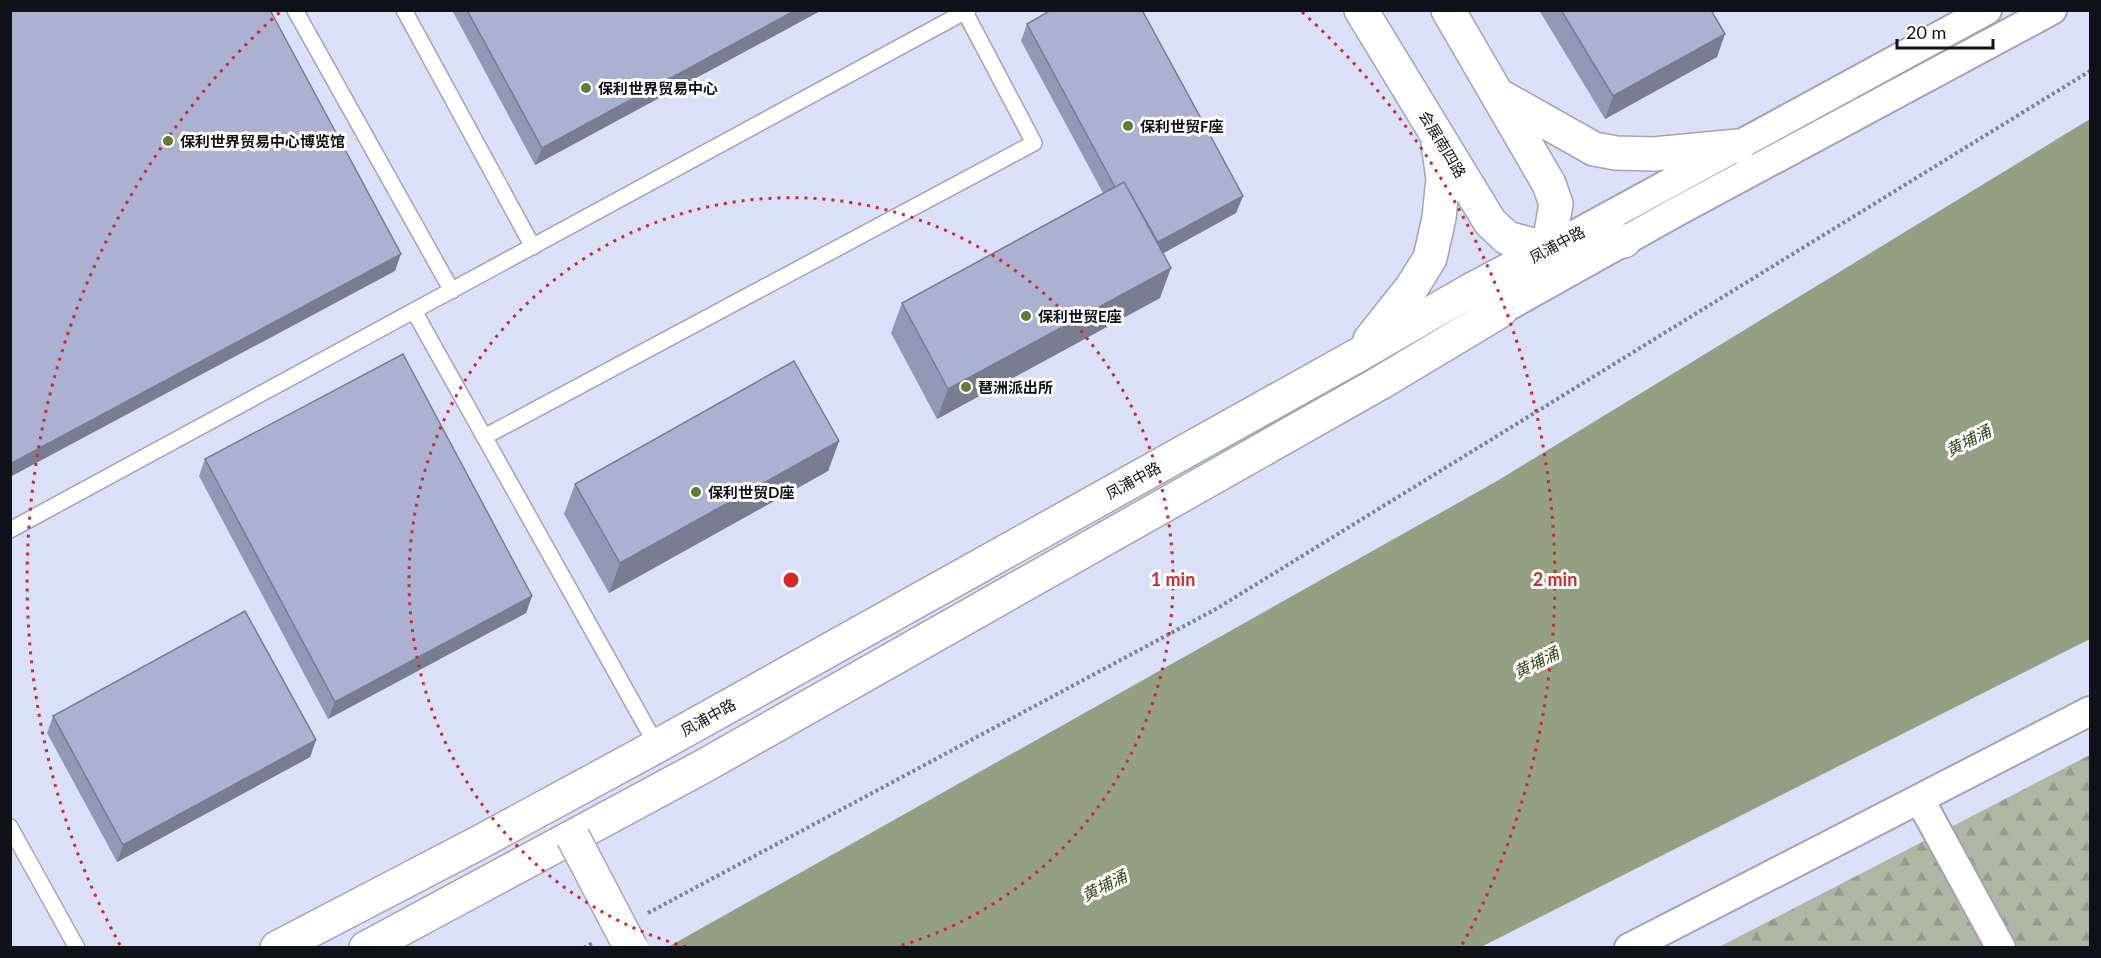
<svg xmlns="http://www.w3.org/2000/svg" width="2101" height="958" font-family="Lato,'Noto Sans SC',sans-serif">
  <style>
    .forest { fill: url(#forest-firs) }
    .water { fill: #94a082 }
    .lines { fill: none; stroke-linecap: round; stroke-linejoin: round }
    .lane-casing { stroke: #a0a5bb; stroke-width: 18 }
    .street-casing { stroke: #a0a5bb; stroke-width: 32 }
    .secondary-casing { stroke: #a0a5bb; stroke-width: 36 }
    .path { stroke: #808494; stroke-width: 4; stroke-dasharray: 3 3; stroke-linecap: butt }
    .lane { stroke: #fff; stroke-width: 15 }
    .street { stroke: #fff; stroke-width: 28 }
    .secondary { stroke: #fff; stroke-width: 33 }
    .secondary-bridge-casing { stroke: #a0a5bb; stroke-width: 36; stroke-linecap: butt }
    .secondary-bridge { stroke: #fff; stroke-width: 33 }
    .wall { fill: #9399b4 }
    .shaded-wall { fill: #787d92 }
    .building { fill: #abb2d1; stroke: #787d92; stroke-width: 1.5 }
    .ring { fill: none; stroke: #d62828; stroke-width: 3; stroke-dasharray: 3 6 }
    .poi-dot { fill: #627d31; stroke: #fff; stroke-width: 2 }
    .labels { text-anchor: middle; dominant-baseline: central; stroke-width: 6; stroke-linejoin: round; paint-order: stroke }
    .poi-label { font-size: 15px; font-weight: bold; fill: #10121a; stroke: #fff; text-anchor: start }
    .street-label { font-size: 15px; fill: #10121a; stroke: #fff }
    .water-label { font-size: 16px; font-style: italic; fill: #364616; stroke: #fff }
    .centre { fill: #d62828; stroke: #fff; stroke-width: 3 }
    .ring-label { font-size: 18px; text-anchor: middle; font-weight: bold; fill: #d62828; stroke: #fff; stroke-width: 6; stroke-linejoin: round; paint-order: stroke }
  </style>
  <defs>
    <pattern id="forest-firs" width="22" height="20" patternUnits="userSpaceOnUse" patternTransform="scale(1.5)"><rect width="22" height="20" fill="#aeb6a4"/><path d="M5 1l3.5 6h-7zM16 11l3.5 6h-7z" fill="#959b8d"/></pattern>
  </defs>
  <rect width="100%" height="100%" fill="#dae0f7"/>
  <path class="forest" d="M2090 755V947H1719Z"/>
  <path class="water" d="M2090 119V639L1481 947H668L1497 481Z"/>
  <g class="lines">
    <g class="lane-casing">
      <path id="lane" d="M295 10 452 291
        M404 10 533 247
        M414 311 657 746
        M484 437 1034 143 965 12
        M10 530 968 10
        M10 827 77 948"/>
    </g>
    <g class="street-casing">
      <path id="street" d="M1554 246 1987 10
        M1503 309 1678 211 2052 10
        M1920 800 2001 948
        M1629 948 2090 711"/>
    </g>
    <g class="secondary-casing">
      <path id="secondary" d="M1361 10 1490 222 1507 238 1548 249 1624 241
        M1500 96 1594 149 1616 153 1654 154 1738 146
        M1370 340 1412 287 1430 258 1439 218 1443 179 1438 143
        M277 948 482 841 657 746 1358 355 1471 290 1539 254
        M366 948 702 767 1380 383 1500 311 1548 249 1556 204 1549 184 1448 10"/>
    </g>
    <path class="path" d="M648 913 1216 609 2090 71
      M584 948 594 942"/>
    <use href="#lane" class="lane"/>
    <use href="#street" class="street"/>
    <use href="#secondary" class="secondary"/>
    <g class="secondary-bridge-casing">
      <path id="secondary-bridge" d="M573 837 631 948"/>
    </g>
    <use href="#secondary-bridge" class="secondary-bridge"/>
  </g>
  <path class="wall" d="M452 10H822L535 165Z
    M1539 10H1711L1717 57 1605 119Z
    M1027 24 1243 196 1236 213 1163 253 1160 298 937 419 891 333 902 303 1103 193 1021 41Z
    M839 441 828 471 609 593 564 514 575 484Z
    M205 459 532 596 526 613 328 719 199 476Z
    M53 716 316 740 310 757 117 862 47 733Z"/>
  <path class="shaded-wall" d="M796 10H822L535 165 542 148Z
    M1725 34 1717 57 1605 119 1613 96Z
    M1243 196 1236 213 1142 265 1148 248Z
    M401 254 395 271 10 477V464Z
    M1171 268 1160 298 937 419 948 389Z
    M839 441 828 471 609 593 620 563Z
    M532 596 526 613 328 719 335 702Z
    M316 740 310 757 117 862 123 845Z"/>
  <path class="building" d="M10 10H270L401 254 10 464Z
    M467 10H796L542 148Z
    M1051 10H1142L1243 196 1158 242 1124 182 1115 187 1027 24Z
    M1561 10H1711L1725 34 1613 96Z
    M1124 182 1171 268 948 389 902 303Z
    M403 354 532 596 335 702 205 459Z
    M794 361 839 441 620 563 575 484Z
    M245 611 316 740 123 845 53 716Z"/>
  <g class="ring">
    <path d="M686 947A382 382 0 1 1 896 947"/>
    <path d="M120 945A764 764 0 0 1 280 12M1302 12A764 764 0 0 1 1462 945"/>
  </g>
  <g class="poi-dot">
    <circle cx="586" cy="88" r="6"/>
    <circle cx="1128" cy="126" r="6"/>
    <circle cx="168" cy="141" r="6"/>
    <circle cx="1026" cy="316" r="6"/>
    <circle cx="966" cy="387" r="6"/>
    <circle cx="696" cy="492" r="6"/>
  </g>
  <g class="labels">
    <g class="poi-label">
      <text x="598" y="88">保利世界贸易中心</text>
      <text x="1140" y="126">保利世贸F座</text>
      <text x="180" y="141">保利世界贸易中心博览馆</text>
      <text x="1038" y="316">保利世贸E座</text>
      <text x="978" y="387">琶洲派出所</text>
      <text x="708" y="492">保利世贸D座</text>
    </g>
    <g class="street-label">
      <text transform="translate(1443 144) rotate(59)">会展南四路</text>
      <text transform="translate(1557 244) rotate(-28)">凤浦中路</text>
      <text transform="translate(1133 480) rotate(-29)">凤浦中路</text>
      <text transform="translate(708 717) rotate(-29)">凤浦中路</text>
    </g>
    <g class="water-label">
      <text transform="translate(1968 440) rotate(-27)">黄埔涌</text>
      <text transform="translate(1536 662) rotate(-27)">黄埔涌</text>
      <text transform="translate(1104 885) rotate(-27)">黄埔涌</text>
    </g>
  </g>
  <circle cx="791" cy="580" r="9" class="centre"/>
  <g class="ring-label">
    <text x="1173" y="586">1 min</text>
    <text x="1555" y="586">2 min</text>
  </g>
  <rect width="2101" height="958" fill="none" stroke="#10121a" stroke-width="24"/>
  <path d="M1897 39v9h96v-9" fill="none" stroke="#10121a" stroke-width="3"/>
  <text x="1906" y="39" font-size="18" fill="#10121a" stroke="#ffffff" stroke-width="4.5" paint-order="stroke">20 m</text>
</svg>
